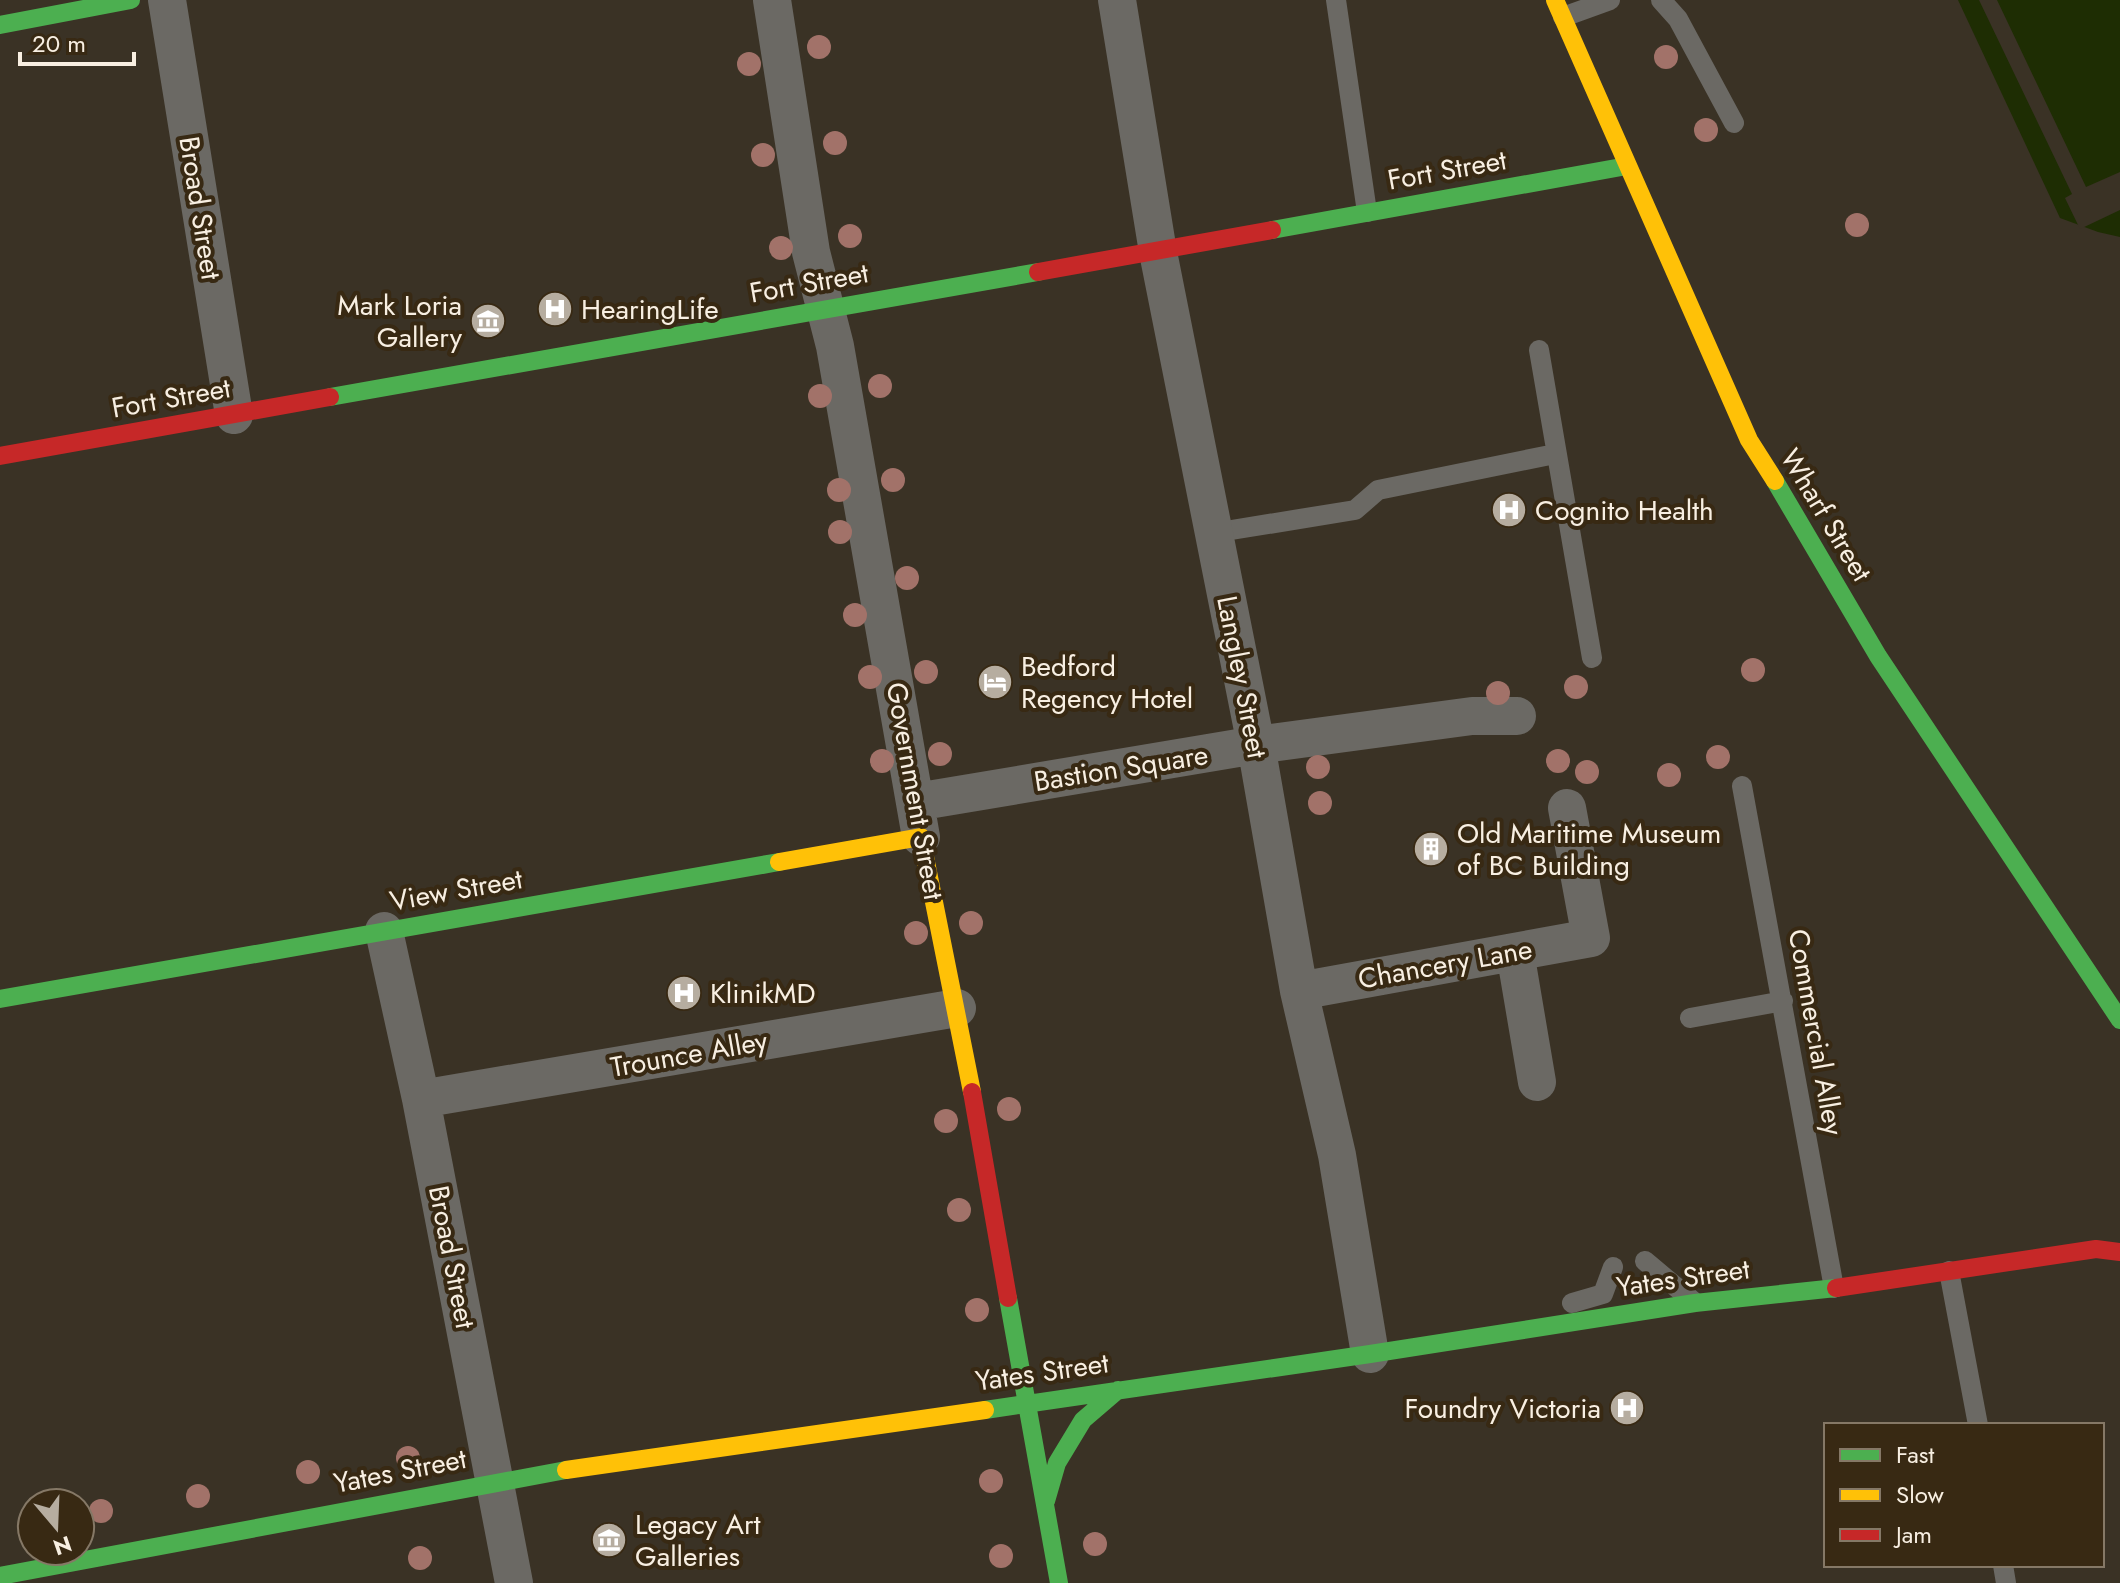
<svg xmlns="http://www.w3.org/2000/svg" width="2120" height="1583" font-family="Jost,sans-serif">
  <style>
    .water { fill: #1e2d03 }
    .pier { fill: #3a3225 }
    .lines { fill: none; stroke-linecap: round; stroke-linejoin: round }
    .lane { stroke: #6b6964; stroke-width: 20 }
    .street { stroke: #6b6964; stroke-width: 38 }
    .fast { stroke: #4caf50; stroke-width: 18 }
    .slow { stroke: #ffc107; stroke-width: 18 }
    .jam { stroke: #c62828; stroke-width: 18 }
    .tree { fill: #a27269 }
    .labels { text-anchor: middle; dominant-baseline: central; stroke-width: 8; stroke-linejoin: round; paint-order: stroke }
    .street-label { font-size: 28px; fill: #f8efe2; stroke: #382913 }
    .poi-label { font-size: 28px; fill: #f8efe2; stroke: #382913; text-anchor: start }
  </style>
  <rect width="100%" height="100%" fill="#3a3225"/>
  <path class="water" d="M1958 0H2120V237L2098 232 2060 218Z"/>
  <path class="pier" d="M1979 0H1997L2086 187 2120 172V210L2080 229 2065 198 2072 194Z"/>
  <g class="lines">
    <path class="lane" d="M1336 0 1367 212
      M1661 0 1678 19 1734 123
      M1563 17 1610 0
      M1539 350 1592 658
      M1213 533 1355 510 1378 490 1555 454
      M1742 786 1834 1288
      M1690 1018 1783 1001
      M1645 1261 1694 1302
      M1949 1271 1978 1425
      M1572 1303 1603 1294 1613 1267
      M2003 1565 2006 1583"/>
    <path class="street" d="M167 0 234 415
      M772 0 811 252 835 346 921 837
      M1117 0 1158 252 1256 745 1299 991 1337 1155 1370 1354
      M916 802 1256 745 1472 716H1517
      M384 931 421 1099 514 1583
      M1515 952 1537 1082
      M1299 991 1591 938 1567 808
      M421 1099 957 1008"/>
    <path class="fast" d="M0 25 131 0
      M1272 230 1627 166
      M330 397 1038 272
      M1775 481 1878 656 2120 1020
      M0 999 779 862
      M1008 1298 1059 1583
      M985 1410 1370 1354 1695 1303 1836 1288
      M1046 1501 1057 1463 1083 1420 1118 1390
      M0 1576 566 1470"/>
    <path class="slow" d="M1555 0 1749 440 1775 481
      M779 862 921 837 972 1092
      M566 1470 985 1410"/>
    <path class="jam" d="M1038 272 1272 230
      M0 456 330 397
      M972 1092 1008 1298
      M1836 1288 2096 1249 2120 1252"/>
  </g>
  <g class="tree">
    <circle cx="819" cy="47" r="12"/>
    <circle cx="1666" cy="57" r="12"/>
    <circle cx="749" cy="64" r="12"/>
    <circle cx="1706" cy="130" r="12"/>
    <circle cx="835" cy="143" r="12"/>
    <circle cx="763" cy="155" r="12"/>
    <circle cx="1857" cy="225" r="12"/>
    <circle cx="850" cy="236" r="12"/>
    <circle cx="781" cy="248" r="12"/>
    <circle cx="880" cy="386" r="12"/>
    <circle cx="820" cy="396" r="12"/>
    <circle cx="893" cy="480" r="12"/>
    <circle cx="839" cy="490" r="12"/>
    <circle cx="840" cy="532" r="12"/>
    <circle cx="907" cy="578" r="12"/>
    <circle cx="855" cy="615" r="12"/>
    <circle cx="1753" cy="670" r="12"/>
    <circle cx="926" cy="672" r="12"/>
    <circle cx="870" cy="677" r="12"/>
    <circle cx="1576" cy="687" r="12"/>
    <circle cx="1498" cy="693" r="12"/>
    <circle cx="940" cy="754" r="12"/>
    <circle cx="1718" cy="757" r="12"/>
    <circle cx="882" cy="761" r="12"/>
    <circle cx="1558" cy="761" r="12"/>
    <circle cx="1318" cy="767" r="12"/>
    <circle cx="1587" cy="772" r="12"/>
    <circle cx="1669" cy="775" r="12"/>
    <circle cx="1320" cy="803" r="12"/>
    <circle cx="971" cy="923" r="12"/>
    <circle cx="916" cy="933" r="12"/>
    <circle cx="1009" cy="1109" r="12"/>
    <circle cx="946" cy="1121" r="12"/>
    <circle cx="959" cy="1210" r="12"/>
    <circle cx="977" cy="1310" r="12"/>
    <circle cx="408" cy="1458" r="12"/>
    <circle cx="308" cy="1472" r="12"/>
    <circle cx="991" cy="1481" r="12"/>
    <circle cx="198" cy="1496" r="12"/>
    <circle cx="101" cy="1511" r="12"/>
    <circle cx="1095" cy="1544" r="12"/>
    <circle cx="1001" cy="1556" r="12"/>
    <circle cx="420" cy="1558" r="12"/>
  </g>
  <defs>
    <g id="hospital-disc" transform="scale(1.8)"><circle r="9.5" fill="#b6ada0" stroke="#382913"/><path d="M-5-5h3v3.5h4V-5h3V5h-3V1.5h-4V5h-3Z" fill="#fff"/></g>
    <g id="museum-disc" transform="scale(1.8)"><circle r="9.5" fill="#b6ada0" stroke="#382913"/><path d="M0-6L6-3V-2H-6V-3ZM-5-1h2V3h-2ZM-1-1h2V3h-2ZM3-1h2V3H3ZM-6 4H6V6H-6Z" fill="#fff"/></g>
    <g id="hotel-disc" transform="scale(1.8)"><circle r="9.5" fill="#b6ada0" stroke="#382913"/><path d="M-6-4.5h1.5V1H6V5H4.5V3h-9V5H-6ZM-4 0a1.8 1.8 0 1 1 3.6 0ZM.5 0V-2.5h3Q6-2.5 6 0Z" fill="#fff"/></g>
    <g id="building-disc" transform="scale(1.8)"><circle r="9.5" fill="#b6ada0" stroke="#382913"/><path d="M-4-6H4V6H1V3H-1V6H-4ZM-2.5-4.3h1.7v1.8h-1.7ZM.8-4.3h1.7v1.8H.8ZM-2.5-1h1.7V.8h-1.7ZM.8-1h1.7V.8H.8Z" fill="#fff"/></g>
  </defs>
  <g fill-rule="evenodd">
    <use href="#hospital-disc" x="555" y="309"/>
    <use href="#museum-disc" x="488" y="321"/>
    <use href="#hospital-disc" x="1509" y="510"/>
    <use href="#hotel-disc" x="995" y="682"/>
    <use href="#building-disc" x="1431" y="849"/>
    <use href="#hospital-disc" x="684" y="993"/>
    <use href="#hospital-disc" x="1627" y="1408"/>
    <use href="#museum-disc" x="609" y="1540"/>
  </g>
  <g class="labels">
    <g class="street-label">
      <text transform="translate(1447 170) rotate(-10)">Fort Street</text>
      <text transform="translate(200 208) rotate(81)">Broad Street</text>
      <text transform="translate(809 283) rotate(-10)">Fort Street</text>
      <text transform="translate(171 398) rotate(-10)">Fort Street</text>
      <text transform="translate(1826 515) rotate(59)">Wharf Street</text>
      <text transform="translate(1242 677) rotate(79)">Langley Street</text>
      <text transform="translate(1121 768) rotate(-9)">Bastion Square</text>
      <text transform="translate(915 791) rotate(80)">Government Street</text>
      <text transform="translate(456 890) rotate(-10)">View Street</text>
      <text transform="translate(1445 964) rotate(-10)">Chancery Lane</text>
      <text transform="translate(1816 1032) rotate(80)">Commercial Alley</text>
      <text transform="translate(689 1054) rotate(-10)">Trounce Alley</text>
      <text transform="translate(452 1257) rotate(79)">Broad Street</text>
      <text transform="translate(1683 1278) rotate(-8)">Yates Street</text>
      <text transform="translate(1042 1372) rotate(-8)">Yates Street</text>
      <text transform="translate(400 1471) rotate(-11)">Yates Street</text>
    </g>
    <g class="poi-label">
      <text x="462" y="305" text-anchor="end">Mark Loria<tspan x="462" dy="32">Gallery</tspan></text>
      <text x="581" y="309">HearingLife</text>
      <text x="1535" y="510">Cognito Health</text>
      <text x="1021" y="666">Bedford<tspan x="1021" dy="32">Regency Hotel</tspan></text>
      <text x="1457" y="833">Old Maritime Museum<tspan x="1457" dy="32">of BC Building</tspan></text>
      <text x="710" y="993">KlinikMD</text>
      <text x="1601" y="1408" text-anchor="end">Foundry Victoria</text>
      <text x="635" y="1524">Legacy Art<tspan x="635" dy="32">Galleries</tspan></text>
    </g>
  </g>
  <rect x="1824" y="1423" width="280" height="144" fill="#382913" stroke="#857866" stroke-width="2"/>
  <rect x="1840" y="1449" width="40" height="12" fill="#4caf50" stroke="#857866" stroke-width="2"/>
  <text x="1896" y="1463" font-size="24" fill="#f8efe2">Fast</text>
  <rect x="1840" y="1489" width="40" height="12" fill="#ffc107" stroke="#857866" stroke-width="2"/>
  <text x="1896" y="1503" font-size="24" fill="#f8efe2">Slow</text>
  <rect x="1840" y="1529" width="40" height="12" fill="#c62828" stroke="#857866" stroke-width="2"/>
  <text x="1896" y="1543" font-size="24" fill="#f8efe2">Jam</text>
  <g transform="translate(56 1527) rotate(161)"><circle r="38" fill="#382913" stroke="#857866" stroke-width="2"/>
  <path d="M0-6L14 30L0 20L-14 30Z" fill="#b6ada0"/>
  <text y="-12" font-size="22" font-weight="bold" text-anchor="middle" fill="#f8efe2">N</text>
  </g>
  <path d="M20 52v12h114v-12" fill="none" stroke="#f8efe2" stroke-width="4"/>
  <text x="32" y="52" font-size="24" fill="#f8efe2" stroke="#382913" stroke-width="6" paint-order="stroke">20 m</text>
</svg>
